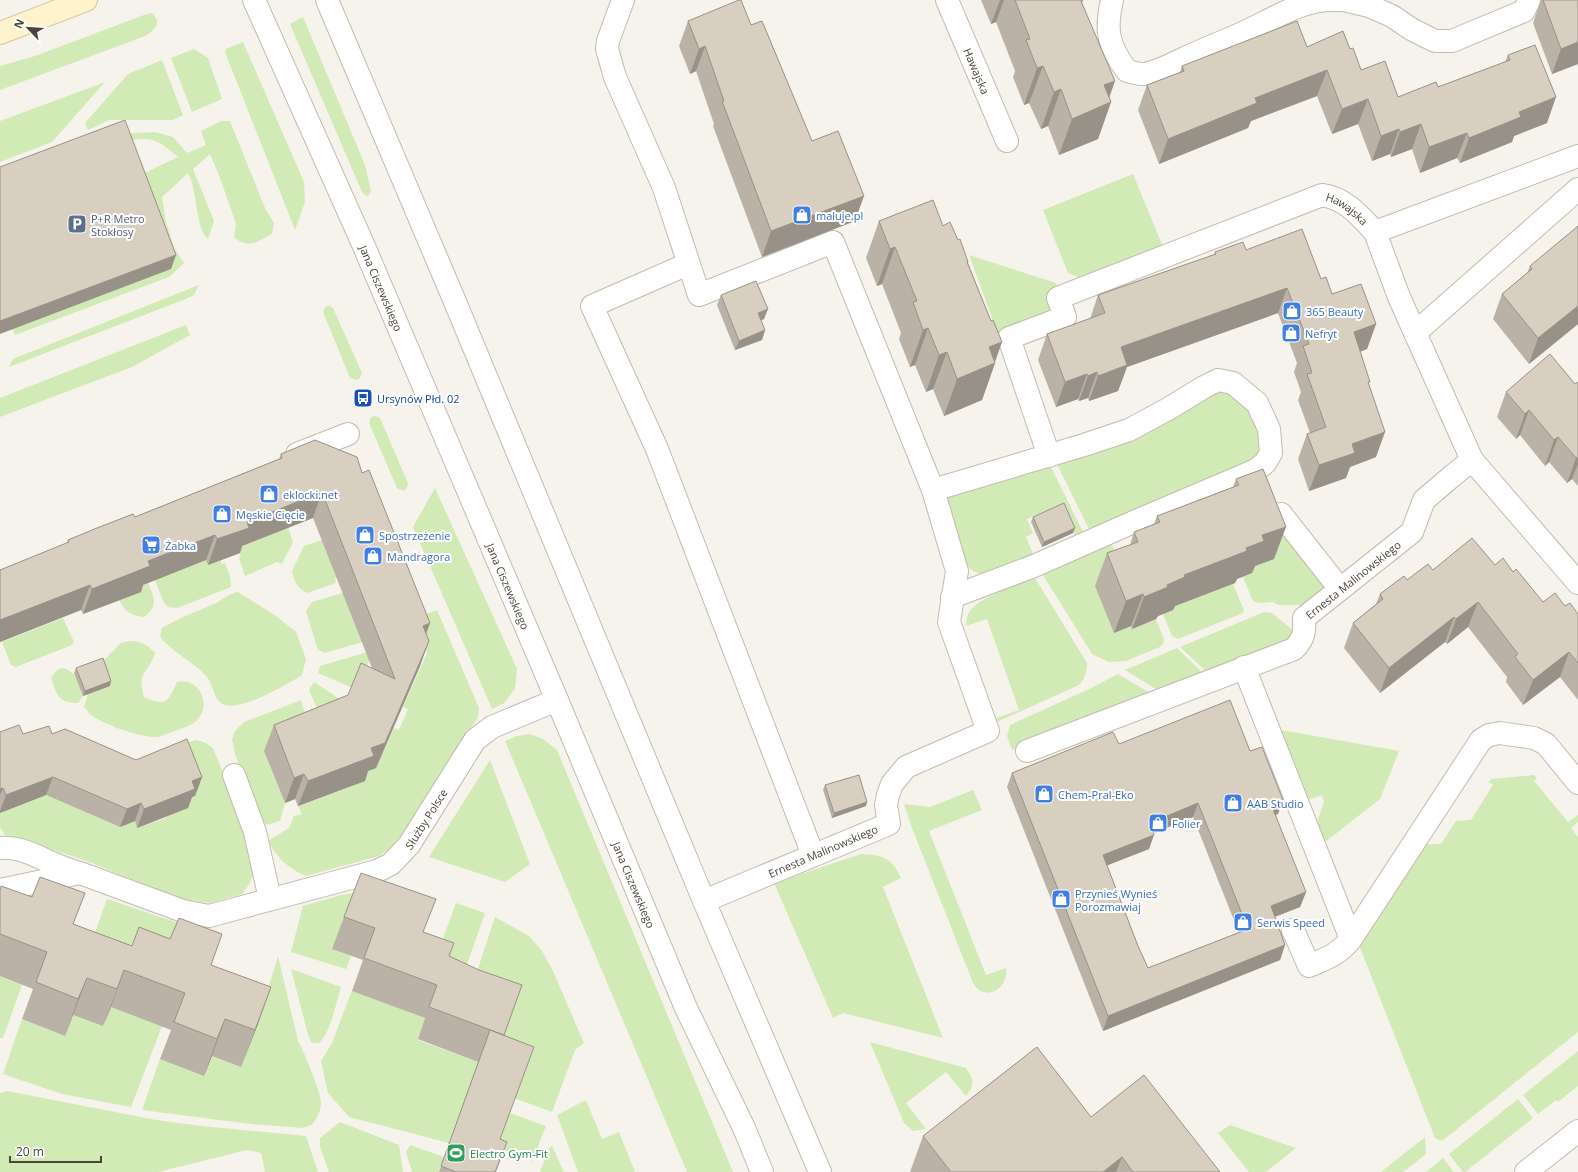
<svg xmlns="http://www.w3.org/2000/svg" width="1578" height="1172" font-family="'Open Sans',sans-serif">
  <style>
    .green { fill: #d2eab5 }
    .lines { fill: none; stroke-linecap: round; stroke-linejoin: round }
    .pedestrian-casing { stroke: #c2bbae; stroke-width: 24 }
    .minor-casing { stroke: #c2bbae; stroke-width: 24 }
    .tertiary-casing { stroke: #c2bbae; stroke-width: 24 }
    .secondary-casing { stroke: #d6c79b; stroke-width: 24 }
    .pedestrian { stroke: #fff; stroke-width: 22 }
    .minor { stroke: #fff; stroke-width: 22 }
    .tertiary { stroke: #fff; stroke-width: 22 }
    .secondary { stroke: #fff3cd; stroke-width: 22 }
    .wall { fill: #bab2a6; fill-rule: evenodd }
    .shaded-wall { fill: #979187 }
    .building { fill: #d8cfc1; stroke: #979187; fill-rule: evenodd }
    .labels { text-anchor: middle; dominant-baseline: central; stroke-width: 4; stroke-linejoin: round; paint-order: stroke }
    .street-label { font-size: 11px; fill: #4b4439; stroke: #fff }
    .shop-label { font-size: 11px; fill: #366cbe; stroke: #fff; text-anchor: start }
    .service-label { font-size: 11px; fill: #4e5e75; stroke: #fff; text-anchor: start }
    .transit-label { font-size: 11px; fill: #164399; stroke: #fff; text-anchor: start }
    .leisure-label { font-size: 11px; fill: #27864d; stroke: #fff; text-anchor: start }
  </style>
  <rect width="100%" height="100%" fill="#f6f3ec"/>
  <path class="green" d="M152 13C163 23 154 30 145 36L0 90V66L35 56 144 15Z
    M303 17 365 165 371 191 369 195 366 196 362 192 290 24Z
    M243 42 304 182 305 202 295 230 225 52 226 49Z
    M194 49 208 58 222 99 192 112 171 58Z
    M162 60 183 115 173 120H109L88 130 85 123 128 74Z
    M105 82 52 142 0 162V121Z
    M221 121H230L265 208 274 223 272 234C256 243 250 248 234 238L236 224 219 175 210 154 193 169 214 221 208 239C195 228 198 190 188 173L162 197 166 222 174 248 184 263 169 277 15 335 12 329 170 269 136 177 178 157C158 140 150 134 123 143L120 134 155 132 173 137 187 153 206 145 201 131Z
    M1133 174 1163 247 1083 279 1068 273 1043 210Z
    M969 255 1056 283 1058 290 1053 314 999 337Z
    M199 285 194 295 183 300 9 367 13 359Z
    M326 306H330L333 308 362 373 360 378 356 380 350 378 323 312Z
    M186 325 190 335 132 367 0 417V398Z
    M1210 390C1220 391 1229 392 1237 398 1247 406 1262 431 1261 444 1261 452 1256 457 1251 463L1089 529 1056 462Z
    M375 416 380 418 408 483 407 488 404 491 397 488 369 423 371 417Z
    M1049 463 1083 532 1075 536 1061 504 1027 519 1033 533 1026 537 1033 554C1021 559 990 575 979 573 974 572 969 568 965 565L946 499 950 495Z
    M435 488 517 669 515 689 504 703 492 709 413 527Z
    M1252 497 1328 588 1307 605H1278L1273 602 1262 603 1254 602 1252 599 1243 577 1252 573 1250 568 1274 559Z
    M288 527 293 542 282 564 277 562 245 576 239 558 241 557 238 548Z
    M322 540 337 577 335 579 336 583 307 593C297 588 294 581 292 571L304 546Z
    M1112 544 1124 575 1115 633 1131 626 1132 629 1156 619 1164 639 1163 644 1160 647 1126 661 1109 662 1092 654 1043 575Z
    M206 560 208 565 220 560 222 564 225 563 230 576 231 587 177 608 168 607 163 601 155 580Z
    M1035 578 1087 663C1087 672 1085 678 1079 685L997 722 996 719 999 717 1019 710 987 619 966 626C966 621 967 615 970 611 979 597 1019 585 1035 578Z
    M148 583C155 597 158 607 144 617 131 615 125 612 119 600L139 587Z
    M1233 584 1244 610 1243 613 1178 639 1172 636 1163 614 1173 610 1172 605Z
    M238 592 276 616 296 632 306 659 302 675C288 684 236 715 221 703 213 697 213 684 207 677 193 661 173 653 160 637L162 628C179 618 198 611 216 603 223 599 230 593 238 592Z
    M343 593 362 642 325 653 318 650 306 611 312 602Z
    M437 610 479 708 478 717 415 817 393 846 379 856 306 876C288 868 277 858 268 841L289 828 294 816 302 814 298 806 351 787 362 774 376 768 394 728 399 730 408 709 403 707 427 653 418 634 416 618Z
    M1264 612 1272 613 1300 636 1209 674 1180 647Z
    M63 618 74 642 72 645 16 667 11 665 2 642Z
    M130 641C141 641 148 645 155 653 149 674 136 671 144 697 166 707 168 702 177 682 200 677 212 705 197 720 193 725 183 728 177 730 171 732 163 736 157 737 142 738 101 724 90 714 88 712 86 709 84 707L88 694 109 686 101 663 121 643Z
    M1177 648 1206 676 1162 693 1125 670Z
    M374 650 357 690 318 673 320 666Z
    M61 668C77 670 78 683 83 696L78 703C58 703 57 695 51 678L56 671Z
    M1118 674 1155 696 1012 750 1007 736 1010 725 1089 689Z
    M314 682 346 703 333 745 309 690Z
    M301 700 310 732 264 751 285 803 280 821 267 825 258 817 235 754 232 739 235 731 244 722Z
    M1281 730 1399 751 1380 799 1325 842 1317 822 1324 802 1322 795 1308 800Z
    M530 734 543 739 557 750 733 1172H687L505 741 517 736Z
    M197 740 206 743 213 748 238 810 254 872 250 883 242 894 210 903 178 898 89 862 19 838 5 835 0 827V813L46 795 120 827 135 821 137 828 166 818 182 744Z
    M490 760 530 864 505 882 429 857Z
    M1534 775 1537 778 1534 781 1568 822 1578 815V822L1571 828 1578 837V1032L1442 1141 1435 1138 1359 945 1426 844H1441L1456 821 1471 820 1493 785 1489 782 1491 779Z
    M973 790 982 810 929 831 986 975 1006 968C1009 989 985 1003 973 983L912 828 904 804 930 807Z
    M861 854C883 855 892 858 901 878L883 887 943 1038 843 1013 833 1018 774 883Z
    M382 889 333 949 351 956 346 969 291 952 303 906 341 895Z
    M107 899 196 929 199 924H210L207 933 82 969Z
    M456 903 485 913 453 1004 442 941Z
    M495 917 529 936 542 951 553 971 584 1043 575 1050 552 1112 514 1098 467 1002Z
    M278 956 298 1041C304 1051 321 1093 321 1102 321 1111 317 1118 312 1125L303 1128 251 1124 142 1110 160 1059 212 1056 241 1067 257 1025Z
    M291 969 341 987C336 1003 331 1032 319 1043H312L309 1038Z
    M0 976 22 985 3 1038H0Z
    M352 990 425 1018 418 1040 478 1062 449 1143 349 1117 328 1093 321 1061 332 1043Z
    M111 1007 162 1026 131 1107 62 1094 3 1074 22 1019 65 1036 73 1015 103 1026Z
    M870 1042 966 1068C974 1080 975 1085 966 1096L946 1072 906 1103 926 1129 913 1131 904 1123Z
    M1578 1051V1086L1558 1102 1556 1100 1538 1114 1523 1095Z
    M7 1091 156 1120 201 1126 306 1136 318 1172H265L261 1153 247 1150 158 1172H0V1093Z
    M1518 1099 1533 1118 1465 1172H1463L1449 1154Z
    M586 1100 602 1139 619 1132 635 1172H578L557 1115Z
    M510 1113 546 1126 532 1161 497 1147Z
    M340 1122 399 1145 403 1172H329L320 1147V1138Z
    M1230 1125 1296 1148 1266 1172H1249L1218 1133Z
    M1425 1137 1426 1154 1403 1172H1381Z
    M410 1145 444 1157 439 1172H412L406 1152Z
    M552 1146 564 1172H540L549 1148Z
    M1443 1158 1454 1172H1426Z"/>
  <g class="lines">
    <g class="pedestrian-casing">
      <g id="pedestrian">
        <path d="M297 454 348 434"/>
        <path d="M1281 514 1340 589"/>
        <path id="s1" d="M1027 751 1294 649C1304 639 1305 631 1304 618L1412 532 1424 500 1451 477"/>
      </g>
    </g>
    <g class="minor-casing">
      <g id="minor">
        <path d="M623 0 608 41 607 49 615 77 664 188 699 295 833 242 933 490 957 571 949 622 988 731 906 767 892 784 888 795 886 805 889 824 704 901"/>
        <path id="s2" d="M947 0 1007 141"/>
        <path d="M1112 0C1105 31 1108 45 1127 71 1132 72 1140 75 1145 74 1159 71 1172 64 1185 58 1206 48 1228 40 1249 30 1274 18 1301 1 1329 0"/>
        <path d="M1333 0H1344L1369 6 1392 16 1411 29 1435 41H1452L1524 11 1529 0"/>
        <path d="M1375 232 1399 297 1472 460"/>
        <path d="M688 264 592 306 657 449 813 855"/>
        <path d="M1415 333 1578 189"/>
        <path id="s3" d="M1049 456 1009 338 1065 317 1058 298 1322 195C1345 198 1360 216 1375 232L1578 156"/>
        <path d="M1451 477 1472 460 1578 583"/>
        <path d="M933 490 1084 445 1129 430 1168 409 1204 387 1218 380 1233 383 1257 403 1269 429 1271 453 1265 463 1256 470 1129 524 1034 566 952 597"/>
        <path d="M1244 667 1351 939"/>
        <path d="M234 775 255 832 270 899"/>
        <path d="M0 848C21 846 37 857 55 864 63 868 71 870 79 873"/>
        <path id="s4" d="M0 890 80 873 183 911 209 916 377 871 391 864 409 845 475 740 492 727 557 700"/>
        <path d="M1293 930 1309 966C1327 958 1338 955 1351 939L1481 740 1489 735 1500 733 1534 738 1546 744 1578 783"/>
        <path d="M1526 1172 1578 1131"/>
      </g>
    </g>
    <g class="tertiary-casing">
      <g id="tertiary">
        <path id="s5" d="M254 0 363 244 557 700 686 1008 744 1128 762 1172"/>
        <path d="M327 0 453 297 704 901 820 1172"/>
      </g>
    </g>
    <g class="secondary-casing">
      <path id="secondary" d="M0 33 86 0"/>
    </g>
    <use href="#pedestrian" class="pedestrian"/>
    <use href="#minor" class="minor"/>
    <use href="#tertiary" class="tertiary"/>
    <use href="#secondary" class="secondary"/>
  </g>
  <path class="wall" d="M981 0H1083L1082 3 1109 97 1111 102 1098 139 1059 155 1048 126 1041 129 1029 103 1024 105 1013 77 1015 71 996 22 991 24Z
    M1541 0H1578V64L1552 74 1533 23Z
    M688 21 751 25 812 141 855 221 762 257 713 126 714 124 696 71 690 74 679 46Z
    M1307 47 1350 49 1361 70 1398 97 1438 87 1505 62 1508 55 1547 123 1514 136 1512 142 1460 163 1457 158 1420 173 1412 149 1391 157 1390 154 1372 161 1358 124 1332 134 1317 96 1251 121 1248 128 1159 164 1138 110 1147 85 1180 72 1182 66Z
    M879 221 943 226 958 240 968 262V263L991 321 1002 342 995 362V363L982 400 944 416 933 389 926 392 915 365 910 367 899 339 901 333 882 284 877 286 866 258Z
    M1246 250 1321 279 1332 294 1376 324 1367 349 1360 352 1369 385 1376 457 1350 467 1346 478 1309 491 1298 459 1307 434 1310 433 1298 400 1301 392 1294 372 1297 363 1278 313 1127 367 1118 391 1089 401 1088 398 1079 401 1078 399 1056 407 1038 360 1047 334 1090 319 1098 295 1214 255 1215 252Z
    M1530 266 1578 324 1529 364 1493 319 1502 294 1527 273Z
    M721 295 764 319 761 320 765 330 762 340 735 350 717 305Z
    M1578 382V486L1572 479 1567 483 1549 462 1545 466 1520 435 1516 439 1497 417 1506 392 1575 384Z
    M281 454 362 473 430 623 426 633 420 666 376 768 368 771 365 781 298 806 295 799 285 803 264 751 274 725 348 695 372 668 313 518 242 546 240 553 208 565 206 560 143 585 141 592 83 614 81 610 0 642V570L67 543 68 540 135 517 279 459Z
    M1236 479 1274 559 1255 566 1252 573 1237 579 1235 583 1175 606 1173 610 1158 616 1156 619 1132 629 1131 626 1114 633 1095 586 1107 553 1130 545 1134 532 1154 524 1157 516 1233 487Z
    M1033 517 1073 533 1042 547 1031 522Z
    M1495 565 1513 572 1543 602 1565 606 1578 614V700L1560 677 1523 705 1506 682 1507 677 1468 627 1447 644 1445 642 1380 693 1344 648 1353 623 1376 604 1380 594 1407 580 1433 570Z
    M76 668 110 686 83 696 74 673Z
    M0 732 23 734H52L136 760 202 777 195 796 192 797 188 808 137 828 135 821 120 827 46 795 0 813Z
    M1119 744 1250 751 1278 814 1275 815 1306 892 1300 907 1275 917 1285 945 1280 960 1103 1031 1007 787 1012 773ZM1193 817 1239 933 1148 968 1138 946 1107 865 1149 849 1154 833Z
    M825 785 867 802 866 806 832 818 823 790Z
    M0 890 32 897 85 893 73 924 132 946 211 965 258 1024 241 1067 212 1056 204 1076 160 1059 171 1030 111 1007 103 1026 73 1015 65 1036 22 1019 33 989 0 976Z
    M344 917 424 932 449 956 504 1035 500 1139 507 1142 496 1172H439L478 1062 418 1039 425 1018 352 991 363 960 332 949Z
    M1091 1117 1220 1172H910L923 1136Z"/>
  <path class="shaded-wall" d="M1000 0H1004L996 22 991 24Z
    M1578 42V64L1552 74 1561 49Z
    M705 46 696 71 690 74 699 49Z
    M1043 66 1029 103 1024 105 1037 68Z
    M1327 70 1317 96 1251 121 1248 128 1159 164 1168 139 1255 98Z
    M1115 81 1107 104 1111 102 1098 139 1059 155 1072 119 1104 85Z
    M1061 89 1048 126 1041 129 1054 92Z
    M1556 97 1547 123 1514 136 1512 142 1460 163 1469 138 1519 112Z
    M1368 99 1358 124 1332 134 1342 109Z
    M1421 124 1412 149 1391 157 1400 132Z
    M1399 129 1390 154 1372 161 1381 136Z
    M1467 133 1457 158 1420 173 1429 147Z
    M864 196 855 221 762 257 771 231Z
    M895 247 882 284 877 286 890 249Z
    M176 255 171 269 0 334V321Z
    M1287 288 1278 313 1127 367 1118 391 1089 401 1098 376 1121 347Z
    M1578 306V324L1529 364 1538 338Z
    M768 309 764 319 755 323 758 313Z
    M1376 324 1367 349 1345 357 1354 332Z
    M928 328 915 365 910 367 923 330Z
    M765 330 762 340 735 350 739 341Z
    M1002 342 994 364 995 363 982 400 944 416 957 379 989 347Z
    M947 352 933 389 926 392 939 355Z
    M1097 372 1088 398 1079 401 1088 376Z
    M1087 374 1078 399 1056 407 1065 382Z
    M1529 410 1520 435 1516 439 1525 414Z
    M1385 432 1376 457 1350 467 1346 478 1309 491 1319 465 1352 444Z
    M1558 437 1549 462 1545 466 1554 440Z
    M1578 457V464L1572 479 1567 483 1576 458Z
    M322 492 313 518 242 546 240 553 208 565 217 539 247 522Z
    M1286 527 1274 559 1255 566 1252 573 1237 579 1235 583 1175 606 1173 610 1158 616 1156 619 1132 629 1144 597 1167 585 1184 575 1246 548 1262 535Z
    M1075 528 1073 533 1042 547 1044 542Z
    M215 535 206 560 143 585 141 592 83 614 92 589 148 561Z
    M90 585 81 610 0 642V620Z
    M1143 594 1131 626 1114 633 1126 601Z
    M1478 602 1468 627 1447 644 1456 619Z
    M1454 617 1445 642 1380 693 1389 668Z
    M430 623 421 648 423 626Z
    M429 641 420 666 376 768 368 771 365 781 298 806 308 781 371 748Z
    M1569 652 1560 677 1523 705 1533 680Z
    M111 681 110 686 83 696 85 691Z
    M304 774 295 799 285 803 294 778Z
    M53 777 46 795 0 813V811L6 795Z
    M202 777 195 796 192 797 188 808 137 828 144 809 192 781Z
    M3 788 0 795V789Z
    M1283 800 1278 814 1266 818 1271 804Z
    M867 802 866 806 832 818 834 813Z
    M141 803 135 821 120 827 127 809Z
    M1198 803 1193 817 1144 837 1150 823Z
    M1154 835 1149 849 1098 869 1103 855Z
    M1306 892 1300 907 1266 920 1271 906Z
    M1285 945 1280 960 1103 1031 1108 1016Z
    M124 970 111 1007 103 1026 117 989Z
    M87 978 73 1015 65 1036 78 999Z
    M271 987 258 1024 241 1067 255 1030Z
    M225 1019 212 1056 204 1076 217 1039Z
    M1122 1157 1116 1172H1103Z"/>
  <path class="building" d="M739 0H741L751 25 762 21 812 141 838 131 864 196 771 231 722 101H724L705 46 699 49 688 21Z
    M1015 0H1083L1081 1 1115 81 1104 85 1111 102 1072 119 1061 89 1054 92 1043 66 1037 68 1026 40 1030 39Z
    M1543 0H1578V42L1561 49Z
    M1297 21 1307 47 1343 31 1350 49 1353 48 1361 70 1385 61 1398 97 1436 82 1438 87 1510 60 1508 55 1535 45 1556 97 1519 112 1521 117 1469 138 1467 133 1429 147 1421 124 1400 132 1399 129 1381 136 1368 99 1342 109 1327 70 1255 98 1257 103 1168 139 1147 85 1184 71 1182 66Z
    M125 120 176 255 0 321V167Z
    M933 200 943 226 950 222 958 240 960 239 968 262H967L991 321 993 320 1002 342 989 347 995 363 957 379 947 352 939 355 928 328 923 330 913 302 917 301 895 247 890 249 879 221Z
    M1578 226V306L1538 338 1502 294 1532 269 1530 266Z
    M1302 229 1321 279 1326 277 1332 294 1361 284 1376 324 1354 332 1370 382H1368L1385 432 1352 444 1355 453 1319 465 1307 434 1326 427 1307 374 1312 373 1303 346 1309 344 1287 288 1121 347 1127 365 1098 376 1097 372 1088 376 1087 374 1065 382 1047 334 1105 313 1098 295 1216 254 1215 252 1243 242 1246 250Z
    M756 281 768 309 758 313 765 330 739 341 721 295Z
    M1550 354 1575 384 1578 382V457L1576 458 1558 437 1554 440 1529 410 1525 414 1506 392Z
    M315 440 357 457 362 473 369 470 430 623 423 626 429 641 385 743 371 748 374 756 308 781 304 774 294 778 274 725 348 695 361 663 395 679 322 492 247 522 249 528 217 539 215 535 148 561 150 566 92 589 90 585 0 620V570L69 542 68 540 97 528 133 514 135 517 282 458 281 454Z
    M1263 469 1286 527 1262 535 1264 541 1246 548 1247 551 1184 575 1185 577 1167 585 1168 587 1144 597 1143 594 1126 601 1107 553 1138 542 1134 532 1160 522 1157 516 1239 485 1236 479Z
    M1064 503 1075 528 1044 542 1033 517Z
    M1472 538 1495 565 1503 558 1513 572 1516 569 1543 602 1555 593 1565 606 1570 603 1578 614V663L1569 652 1533 680 1515 657 1518 654 1478 602 1456 619 1454 617 1389 668 1353 623 1383 599 1380 594 1404 576 1407 580 1428 564 1433 570Z
    M103 658 111 681 85 691 76 668Z
    M1230 700 1250 751 1262 747 1283 800 1271 804 1306 892 1271 906 1285 945 1108 1016 1012 773 1113 732 1119 744ZM1198 803 1248 929 1148 968 1138 946 1103 855 1154 835 1150 823Z
    M19 725 23 734 49 726 52 734 65 729 136 760 187 739 202 777 192 781 195 789 144 809 141 803 127 809 53 777 6 795 3 788 0 789V732Z
    M859 775 867 802 834 813 825 785Z
    M361 873 436 899 423 932 454 943 449 956 479 970 522 985 504 1035 429 1007 437 985 364 958 375 928 344 917Z
    M40 877 85 893 73 924 132 946 139 927 170 939 179 918 222 934 211 965 271 987 255 1030 225 1019 217 1039 174 1022 185 993 124 970 117 989 87 978 78 999 36 982 47 952 0 934V890L1 886 32 897Z
    M490 1030 534 1047 500 1139 507 1142 495 1172H456L441 1166Z
    M1037 1047 1091 1117 1144 1075 1220 1172H1133L1122 1157 1103 1172H951L923 1136Z"/>
  <defs>
    <g id="shop-square" transform="scale(1)"><rect x="-9" y="-9" width="18" height="18" rx="4" fill="#3f7fe0" stroke="#fff"/><path d="M-5-2.5h2.3a2.7 3.5 0 0 1 5.4 0H5L5.5 6h-11ZM-1.5-2.5h3a1.5 2.3 0 0 0-3 0Z" fill="#fff"/></g>
    <g id="parking-square" transform="scale(1)"><rect x="-9" y="-9" width="18" height="18" rx="4" fill="#5c6f8a" stroke="#fff"/><path d="M-3.5-5.5H1a3.5 3.5 0 0 1 0 7H-1V5.5H-3.5ZM-1-3.4V-.6H.8a1.4 1.4 0 0 0 0-2.8Z" fill="#fff"/></g>
    <g id="bus-square" transform="scale(1)"><rect x="-9" y="-9" width="18" height="18" rx="4" fill="#1a4fb4" stroke="#fff"/><path d="M-5-6H5V4H4V6H2V4H-2V6H-4V4H-5ZM-3.5-4V0h7V-4ZM-3.5 1.2v1.5H-2V1.2ZM2 1.2v1.5H3.5V1.2Z" fill="#fff"/></g>
    <g id="supermarket-square" transform="scale(1)"><rect x="-9" y="-9" width="18" height="18" rx="4" fill="#3f7fe0" stroke="#fff"/><path d="M-6-5.5h2.5l.6 2H6L4.5 2H-2.5L-4.4-4H-6ZM-1.5 3.2a1.3 1.3 0 1 0 .1 0ZM3 3.2a1.3 1.3 0 1 0 .1 0Z" fill="#fff"/></g>
    <g id="stadium-square" transform="scale(1)"><rect x="-9" y="-9" width="18" height="18" rx="4" fill="#2e9e5b" stroke="#fff"/><path d="M0-5a6.5 5 0 1 0 0 10a6.5 5 0 1 0 0-10ZM-3.5-1.8h7v3.6h-7Z" fill="#fff"/></g>
  </defs>
  <g fill-rule="evenodd">
    <use href="#shop-square" x="802" y="215"/>
    <use href="#parking-square" x="77" y="224"/>
    <use href="#shop-square" x="1292" y="311"/>
    <use href="#shop-square" x="1291" y="333"/>
    <use href="#bus-square" x="363" y="398"/>
    <use href="#shop-square" x="269" y="494"/>
    <use href="#shop-square" x="222" y="514"/>
    <use href="#shop-square" x="365" y="535"/>
    <use href="#supermarket-square" x="151" y="545"/>
    <use href="#shop-square" x="373" y="556"/>
    <use href="#shop-square" x="1044" y="794"/>
    <use href="#shop-square" x="1233" y="803"/>
    <use href="#shop-square" x="1158" y="823"/>
    <use href="#shop-square" x="1061" y="899"/>
    <use href="#shop-square" x="1243" y="922"/>
    <use href="#stadium-square" x="456" y="1153"/>
  </g>
  <g class="labels">
    <g class="street-label">
      <text stroke="none"><textPath href="#s2" startOffset="77">Hawajska</textPath></text>
      <text stroke="none"><textPath href="#s3" startOffset="517">Hawajska</textPath></text>
      <text stroke="none"><textPath href="#s5" startOffset="315">Jana Ciszewskiego</textPath></text>
      <text stroke="none"><textPath href="#s1" startOffset="382">Ernesta Malinowskiego</textPath></text>
      <text stroke="none"><textPath href="#s5" startOffset="639">Jana Ciszewskiego</textPath></text>
      <text stroke="none"><textPath href="#s4" startOffset="465">Służby Polsce</textPath></text>
      <text transform="translate(823 851) rotate(-23)">Ernesta Malinowskiego</text>
      <text stroke="none"><textPath href="#s5" startOffset="963">Jana Ciszewskiego</textPath></text>
    </g>
    <g class="shop-label">
      <text x="816" y="215">maluje.pl</text>
      <text x="1306" y="311">365 Beauty</text>
      <text x="1305" y="333">Nefryt</text>
      <text x="283" y="494">eklocki.net</text>
      <text x="236" y="514">Męskie Cięcie</text>
      <text x="379" y="535">Spostrzeżenie</text>
      <text x="165" y="545">Żabka</text>
      <text x="387" y="556">Mandragora</text>
      <text x="1058" y="794">Chem-Pral-Eko</text>
      <text x="1247" y="803">AAB Studio</text>
      <text x="1172" y="823">Folier</text>
      <text x="1075" y="893">Przynieś Wynieś<tspan x="1075" dy="13">Porozmawiaj</tspan></text>
      <text x="1257" y="922">Serwis Speed</text>
    </g>
    <g class="service-label">
      <text x="91" y="218">P+R Metro<tspan x="91" dy="13">Stokłosy</tspan></text>
    </g>
    <g class="transit-label">
      <text x="377" y="398">Ursynów Płd. 02</text>
    </g>
    <g class="leisure-label">
      <text x="470" y="1153">Electro Gym-Fit</text>
    </g>
  </g>
  <g transform="translate(28 28) rotate(295)" stroke="#ffffff" stroke-width="3" paint-order="stroke">
  <path d="M0-3L7 15L0 10L-7 15Z" fill="#4b4439"/>
  <text y="-6" font-size="11" font-weight="bold" text-anchor="middle" fill="#4b4439">N</text>
  </g>
  <path d="M10 1156v6h91v-6" fill="none" stroke="#4b4439" stroke-width="2"/>
  <text x="16" y="1156" font-size="12" fill="#4b4439" stroke="#ffffff" stroke-width="3" paint-order="stroke">20 m</text>
</svg>
